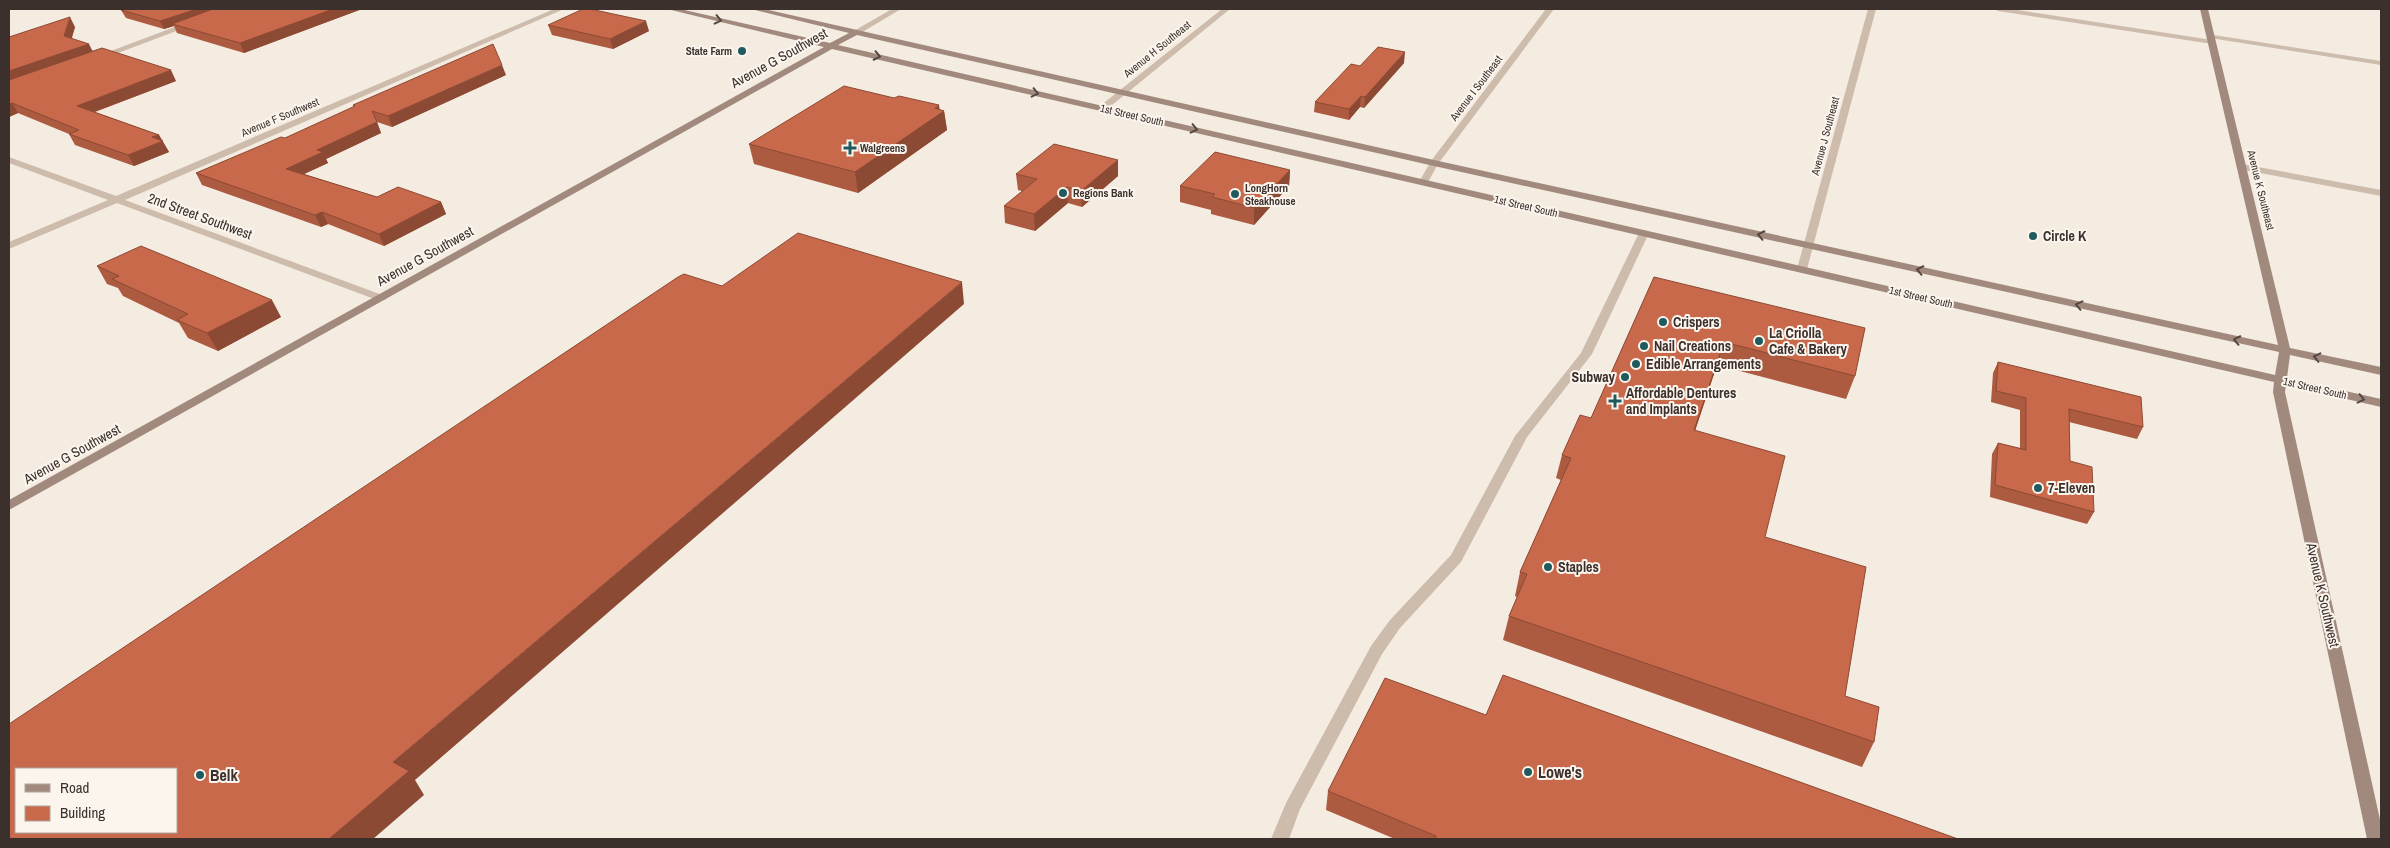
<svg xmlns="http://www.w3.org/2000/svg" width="2390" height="848" font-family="'Archivo Narrow',sans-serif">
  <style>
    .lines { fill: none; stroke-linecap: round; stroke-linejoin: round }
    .street { fill: #cdbbac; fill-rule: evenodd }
    .secondary { fill: #a18a7d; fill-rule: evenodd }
    .wall { fill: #ac5a40 }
    .shaded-wall { fill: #8c4a34 }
    .building { fill: #c8694b; stroke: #8c4a34; fill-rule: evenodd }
    .oneway { stroke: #544640 }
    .poi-dot { fill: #1f5a5e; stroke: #fbf5ee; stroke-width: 2 }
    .labels { text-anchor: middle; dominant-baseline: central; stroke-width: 4; stroke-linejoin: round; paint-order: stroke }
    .far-street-label { font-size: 11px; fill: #3b302b; stroke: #fbf5ee }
    .far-poi-label { font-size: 11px; font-weight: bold; fill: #3b302b; stroke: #fbf5ee; text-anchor: start }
    .street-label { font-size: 14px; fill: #3b302b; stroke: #fbf5ee }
    .poi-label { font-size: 14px; font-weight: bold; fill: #3b302b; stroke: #fbf5ee; text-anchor: start }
    .near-poi-label { font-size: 16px; font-weight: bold; fill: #3b302b; stroke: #fbf5ee; text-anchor: start }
  </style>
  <rect width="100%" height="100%" fill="#f4ebe1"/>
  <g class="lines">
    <path class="street" d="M554 9H564L125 200 385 296 387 298 385 300H377L117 203 9 249V242L108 200 9 163V157L116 196Z
      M892 9H901L859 34 852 32Z
      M1222 9H1230L1106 110H1100V106Z
      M1546 9H1554L1438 164 1427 184H1421L1419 182 1431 161Z
      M1868 9H1876L1807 269 1806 271H1798L1797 269Z
      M1994 9H2011L2212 40 2216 42 2212 44 1998 11Z
      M188 22 195 24 102 59 95 57Z
      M2207 34 2381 61V65L2210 38H2207Z
      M2242 164 2381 190V196L2239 169V165Z
      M1644 230 1649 233 1592 354 1527 437 1461 562 1400 628 1382 654 1300 809 1289 839H1271L1286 803 1371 646 1390 620 1451 555 1515 436 1581 353 1639 233Z"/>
    <path class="secondary" d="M667 9H680L830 43 849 33 751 9H764L1434 160 2278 345 2200 9H2208L2290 348 2381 367V375L2290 355 2287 378 2381 399V407L2286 385 2285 392 2381 824V839H2367L2273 392 2274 382 832 49 9 510V500L824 47ZM857 35 1434 166 2279 352 2275 375 838 45Z"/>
  </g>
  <path class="wall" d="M125 9H362L244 53 177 33 174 26 164 29 126 18 121 10Z
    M548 25 649 31 613 49 552 35Z
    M75 27 72 38 93 51 176 81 95 112 159 135 169 152 134 166 75 145 69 134 18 113 9 117V37Z
    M1404 63 1364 108 1360 107 1349 120 1314 112 1315 102 1360 66Z
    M506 75 392 127 377 122 381 133 326 159 328 163 304 174 377 197 441 202 446 214 384 246 328 224 321 227 202 185 196 173 285 138 354 107 353 105Z
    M940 110 944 111 947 130 858 193 754 164 749 144Z
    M1118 160V176L1082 207 1068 203 1035 231 1005 223 1004 206 1022 191 1018 190 1016 174Z
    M1290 170 1289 186 1254 225 1211 214V210L1180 202V186Z
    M97 266 281 317 218 351 188 338 179 323 123 296 118 288 107 284Z
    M1654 277 1855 376 1846 399 1717 365 1695 431 1765 537 1845 696 1874 742 1862 767 1503 640 1509 616 1517 597 1515 596 1520 572 1561 480 1556 478 1562 455 1591 418Z
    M1998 362 2143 427 2137 439 2069 422 2070 461 2094 512 2087 524 1990 497 1992 454 1998 443 2020 448V410L1991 402 1993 373Z
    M1486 715 1958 839H1395L1326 810 1328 791Z"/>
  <path class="shaded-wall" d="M197 9H224L172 24 174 26 164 29 160 21Z
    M333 9H362L244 53 240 43Z
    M70 17 75 27 69 45 64 36Z
    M646 21 649 31 613 49 610 39Z
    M89 44 94 54 9 83V71Z
    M1405 52 1404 63 1364 108 1365 97Z
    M502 65 506 75 392 127 388 116Z
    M171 70 176 81 83 116 77 106Z
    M1361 96 1360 107 1349 120V109Z
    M12 103 18 113 9 117V104Z
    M939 105 940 113 944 111 947 130 858 193 855 172Z
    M377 122 381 133 326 159 328 163 291 180 286 169 317 150Z
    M159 135 169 152 134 166 128 155 152 137Z
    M1118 160V176L1082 207 1081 191Z
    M1290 170 1289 186 1254 225V208Z
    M1067 187 1068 203 1035 231 1034 214Z
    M441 202 446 214 384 246 379 234Z
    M322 212 328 224 321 227 315 215Z
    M962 282 964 304 415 780 424 795 373 839H329L393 762Z
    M272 300 281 317 218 351 207 333Z
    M1724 342 1717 365 1687 454 1694 430Z"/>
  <path class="building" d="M125 9H197L160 21 121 10Z
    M213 9H333L240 43 172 24Z
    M583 9H590L646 21 610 39 548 25Z
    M70 17 64 36 89 44 9 71V37Z
    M493 44 502 65 388 116 372 111 377 122 317 150 323 152 286 169 377 197 398 187 441 202 379 234 322 212 315 215 196 173 281 137 285 138 355 106 353 105Z
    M1378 47 1405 52 1365 97 1361 96 1349 109 1315 102 1351 64 1360 66Z
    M102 48 171 70 77 106 159 135 152 137 163 141 128 155 69 134 79 130 12 103 9 104V80Z
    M844 86 894 98 899 96 939 105 935 108 944 111 855 172 749 144Z
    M1054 144 1118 160 1081 191 1067 187 1034 214 1004 206 1037 179 1016 174Z
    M1215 152 1290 170 1254 208 1212 197 1215 194 1180 186Z
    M798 233 962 282 393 762 409 771 329 839H9V724L678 277 684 274 722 286ZM16 769H176V832H16Z
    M141 246 272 300 207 333 177 320 188 314 112 279 119 276 97 266Z
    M1654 277 1865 328 1855 376 1724 342 1694 430 1785 456 1765 537 1866 567 1845 696 1879 707 1874 742 1509 616 1527 574 1520 572 1571 458 1562 455 1580 415 1591 418Z
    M1998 362 2141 397 2143 427 2069 409 2070 461 2092 467 2094 512 1995 485 1998 443 2026 450V398L1996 391Z
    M1503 675 1958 839H1435L1436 836 1328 791 1385 678 1486 715Z"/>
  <defs><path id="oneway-chevron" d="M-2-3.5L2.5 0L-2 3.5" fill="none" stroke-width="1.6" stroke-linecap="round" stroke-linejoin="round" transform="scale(1.25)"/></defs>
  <g class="oneway">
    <use href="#oneway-chevron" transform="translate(718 20) rotate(13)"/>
    <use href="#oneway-chevron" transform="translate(877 56) rotate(12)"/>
    <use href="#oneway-chevron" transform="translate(1035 93) rotate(13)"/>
    <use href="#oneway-chevron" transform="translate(1194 129) rotate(13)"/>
    <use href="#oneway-chevron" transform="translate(1761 235) rotate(-168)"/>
    <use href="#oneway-chevron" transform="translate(1920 270) rotate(-168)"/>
    <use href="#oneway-chevron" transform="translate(2079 305) rotate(-167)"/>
    <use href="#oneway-chevron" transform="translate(2237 340) rotate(-168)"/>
    <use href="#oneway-chevron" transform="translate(2317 357) rotate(-167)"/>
    <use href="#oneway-chevron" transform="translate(2361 399) rotate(13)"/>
  </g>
  <g class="poi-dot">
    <circle cx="742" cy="51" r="5"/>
    <path d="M847.5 140.5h5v5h5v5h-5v5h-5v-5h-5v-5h5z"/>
    <circle cx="1063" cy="193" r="5"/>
    <circle cx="1235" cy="194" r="5"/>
    <circle cx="2033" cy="236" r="5"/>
    <circle cx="1663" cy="322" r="5"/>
    <circle cx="1759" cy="341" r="5"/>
    <circle cx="1644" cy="346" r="5"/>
    <circle cx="1636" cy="364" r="5"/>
    <circle cx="1625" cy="377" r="5"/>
    <path d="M1612.5 393.5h5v5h5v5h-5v5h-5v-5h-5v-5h5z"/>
    <circle cx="2038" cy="488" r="5"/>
    <circle cx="1548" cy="567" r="5"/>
    <circle cx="1528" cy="772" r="5"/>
    <circle cx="200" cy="775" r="5"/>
  </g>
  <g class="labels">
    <g class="far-street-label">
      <text transform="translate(1157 49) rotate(-39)">Avenue H Southeast</text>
      <text transform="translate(1476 88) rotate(-53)">Avenue I Southeast</text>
      <text transform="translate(1132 115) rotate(13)">1st Street South</text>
      <text transform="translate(280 117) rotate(-23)">Avenue F Southwest</text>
      <text transform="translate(1825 136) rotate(-75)">Avenue J Southeast</text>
      <text transform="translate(2261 190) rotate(76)">Avenue K Southeast</text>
      <text transform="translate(1526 206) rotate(13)">1st Street South</text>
      <text transform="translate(1921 297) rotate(13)">1st Street South</text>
      <text transform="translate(2315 388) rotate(13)">1st Street South</text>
    </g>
    <g class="far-poi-label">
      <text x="732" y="51" text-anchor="end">State Farm</text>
      <text x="860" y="148">Walgreens</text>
      <text x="1245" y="188">LongHorn<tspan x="1245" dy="13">Steakhouse</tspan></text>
      <text x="1073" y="193">Regions Bank</text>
    </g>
    <g class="street-label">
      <text transform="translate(779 58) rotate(-29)">Avenue G Southwest</text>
      <text transform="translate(200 216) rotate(20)">2nd Street Southwest</text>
      <text transform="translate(425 256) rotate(-29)">Avenue G Southwest</text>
      <text transform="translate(72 454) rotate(-29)">Avenue G Southwest</text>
      <text transform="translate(2323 595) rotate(77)">Avenue K Southwest</text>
    </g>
    <g class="poi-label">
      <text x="2043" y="236">Circle K</text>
      <text x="1673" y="322">Crispers</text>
      <text x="1769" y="333">La Criolla<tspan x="1769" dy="16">Cafe &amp; Bakery</tspan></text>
      <text x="1654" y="346">Nail Creations</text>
      <text x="1646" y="364">Edible Arrangements</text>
      <text x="1615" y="377" text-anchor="end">Subway</text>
      <text x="1626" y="393">Affordable Dentures<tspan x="1626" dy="16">and Implants</tspan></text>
      <text x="2048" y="488">7-Eleven</text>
      <text x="1558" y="567">Staples</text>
    </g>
    <g class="near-poi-label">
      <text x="1538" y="772">Lowe's</text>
      <text x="210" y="775">Belk</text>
    </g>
  </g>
  <rect width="2390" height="848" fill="none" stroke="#3b302b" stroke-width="20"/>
  <rect x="15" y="768" width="162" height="65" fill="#fbf5ee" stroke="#aea6a0"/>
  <rect x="25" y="784" width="25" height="8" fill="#a18a7d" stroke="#aea6a0"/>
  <text x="60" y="793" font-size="15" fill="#3b302b">Road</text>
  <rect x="25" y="806" width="25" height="15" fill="#c8694b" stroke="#aea6a0"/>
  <text x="60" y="818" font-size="15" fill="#3b302b">Building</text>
</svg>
